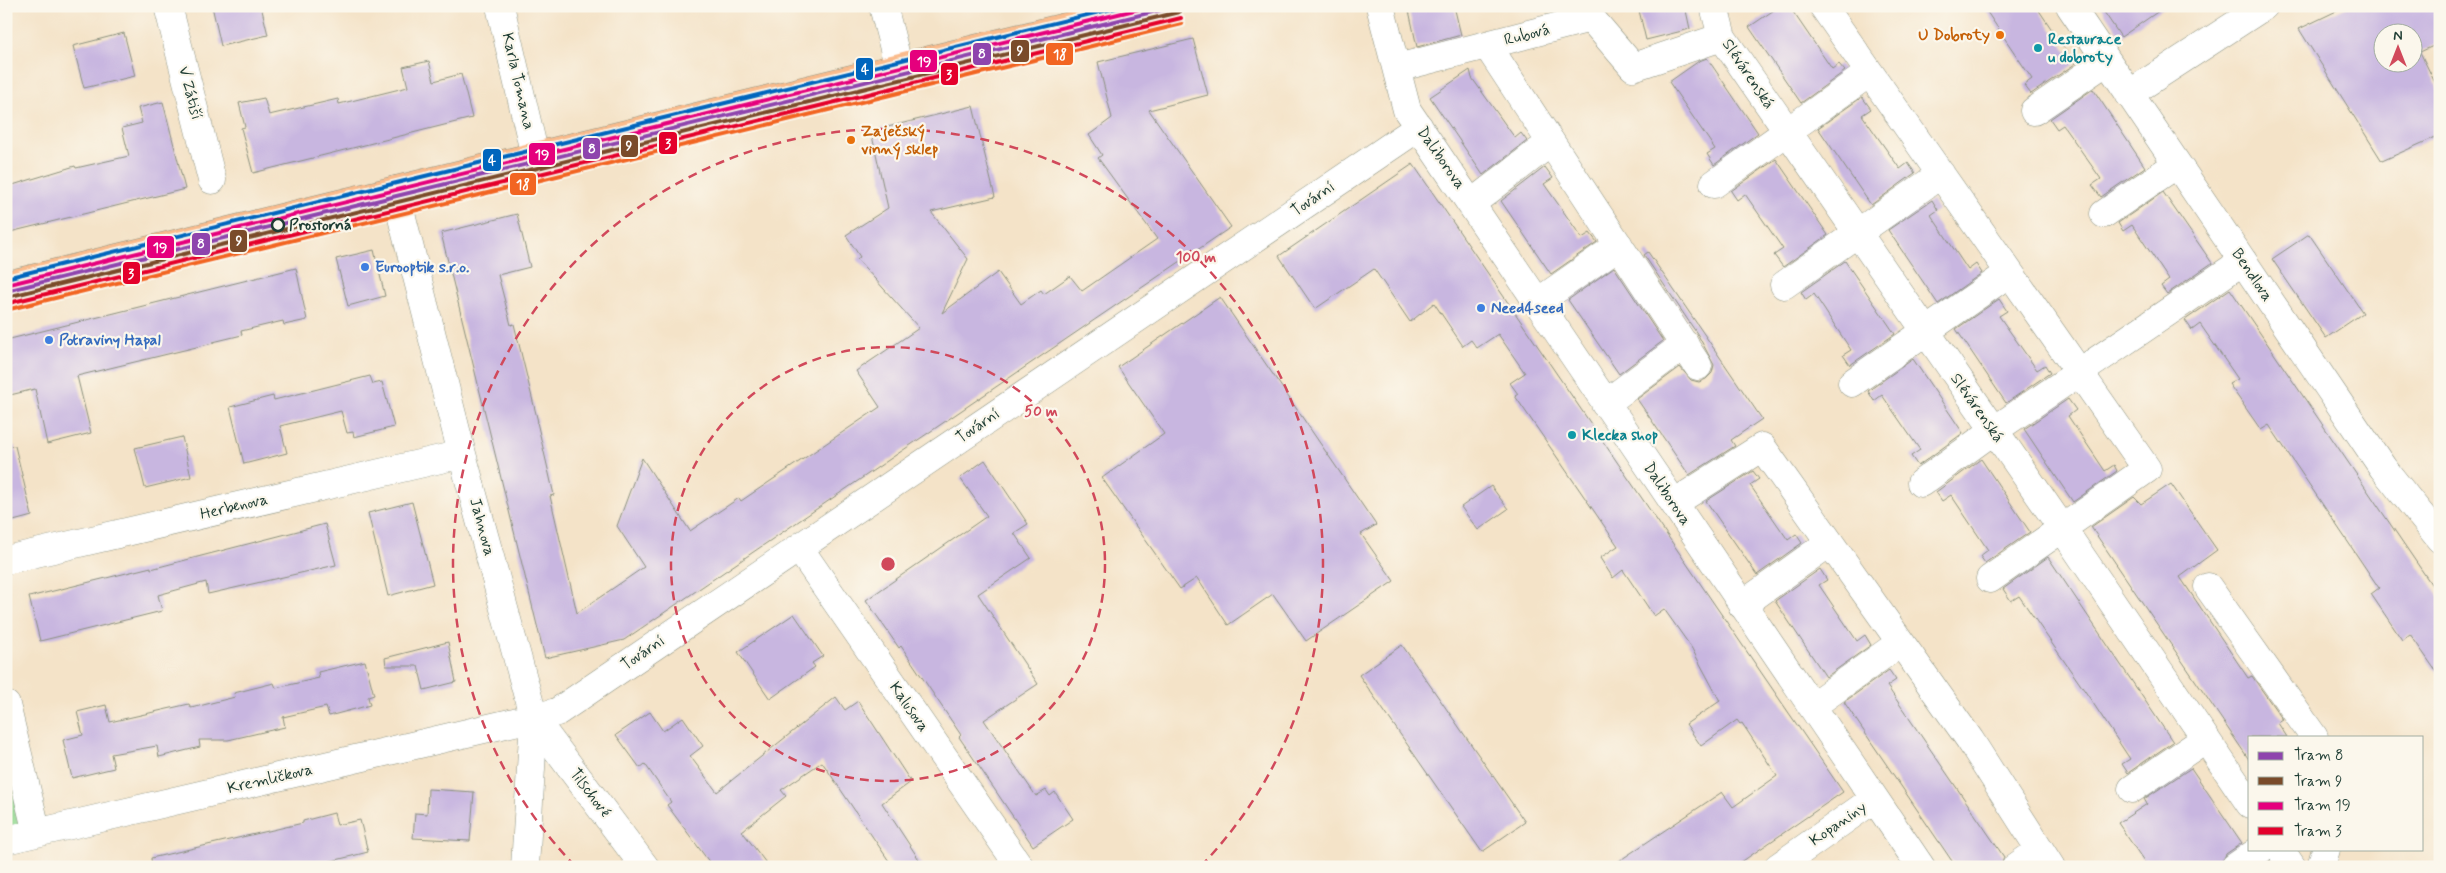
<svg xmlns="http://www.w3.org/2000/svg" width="2446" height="873" font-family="Mynerve,sans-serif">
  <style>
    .green { fill: #93d892; stroke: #598a63 }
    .building { fill: #c8b6e0; fill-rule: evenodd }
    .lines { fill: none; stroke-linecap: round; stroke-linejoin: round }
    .minor-casing { stroke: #8a907e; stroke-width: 29 }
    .major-casing { stroke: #8a907e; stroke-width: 29 }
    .minor { stroke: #fff; stroke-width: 28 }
    .major { stroke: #fabb8c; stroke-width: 28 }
    .tram-1-casing { stroke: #fbf7ec; stroke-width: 8 }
    .tram-2-casing { stroke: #fbf7ec; stroke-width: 8 }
    .tram-3-casing { stroke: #fbf7ec; stroke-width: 8 }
    .tram-4-casing { stroke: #fbf7ec; stroke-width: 8 }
    .tram-5-casing { stroke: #fbf7ec; stroke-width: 8 }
    .tram-6-casing { stroke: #fbf7ec; stroke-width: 8 }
    .tram-1 { stroke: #8e44ad; stroke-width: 4 }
    .tram-2 { stroke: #7a4b2a; stroke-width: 4 }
    .tram-3 { stroke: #e5007d; stroke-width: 4 }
    .tram-4 { stroke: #e4002b; stroke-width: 4 }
    .tram-5 { stroke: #0065bd; stroke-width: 4 }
    .tram-6 { stroke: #f26522; stroke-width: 4 }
    .ring { fill: none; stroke: #d1495b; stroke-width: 2.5; stroke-dasharray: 9 6 }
    .food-dot { fill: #e8710a; stroke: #fbf7ec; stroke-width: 2 }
    .culture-dot { fill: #0f9aa8; stroke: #fbf7ec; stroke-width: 2 }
    .stop-dot { fill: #fbf7ec; stroke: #1f3d34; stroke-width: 2.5 }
    .shop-dot { fill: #3f7fe0; stroke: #fbf7ec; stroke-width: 2 }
    .labels { text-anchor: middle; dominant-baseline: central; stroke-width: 4.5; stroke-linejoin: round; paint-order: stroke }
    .street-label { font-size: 16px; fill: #1f3d34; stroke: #fbf7ec }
    .food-label { font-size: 16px; font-weight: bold; fill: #c56008; stroke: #fbf7ec; text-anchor: end }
    .culture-label { font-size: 16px; font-weight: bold; fill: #0d838f; stroke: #fbf7ec; text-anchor: start }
    .stop-label { font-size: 16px; font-weight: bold; fill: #1f3d34; stroke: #fbf7ec; text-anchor: start }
    .shop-label { font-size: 16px; font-weight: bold; fill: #366cbe; stroke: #fbf7ec; text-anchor: start }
    .centre { fill: #d1495b; stroke: #fbf7ec; stroke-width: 2.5 }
    .ring-label { font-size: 15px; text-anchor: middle; font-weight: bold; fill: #d1495b; stroke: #fbf7ec; stroke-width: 4.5; stroke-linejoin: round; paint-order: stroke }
    .line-badge { stroke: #fbf7ec; stroke-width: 2 }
    .badge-label { font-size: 14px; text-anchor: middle; font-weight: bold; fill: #fff }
  </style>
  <rect width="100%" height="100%" fill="#fbf7ec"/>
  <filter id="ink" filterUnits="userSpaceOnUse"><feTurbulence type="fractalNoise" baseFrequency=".02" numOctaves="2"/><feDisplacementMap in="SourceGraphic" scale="10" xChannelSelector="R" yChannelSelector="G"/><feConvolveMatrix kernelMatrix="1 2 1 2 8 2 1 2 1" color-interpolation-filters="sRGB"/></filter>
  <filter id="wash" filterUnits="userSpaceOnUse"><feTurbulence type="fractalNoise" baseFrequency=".0096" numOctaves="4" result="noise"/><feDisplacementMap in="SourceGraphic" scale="20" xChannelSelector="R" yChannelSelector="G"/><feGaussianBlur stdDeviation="1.12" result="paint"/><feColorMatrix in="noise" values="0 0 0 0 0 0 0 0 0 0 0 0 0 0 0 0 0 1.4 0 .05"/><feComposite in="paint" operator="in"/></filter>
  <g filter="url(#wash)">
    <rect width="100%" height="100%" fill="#f4e3c8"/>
    <path class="green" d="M6 759 22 827 6 831Z"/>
    <g id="blocks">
      <path class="building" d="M212 6H261L268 35 221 46Z
        M1408 6H1454L1461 35 1417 47Z
        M1638 6H1685L1690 29 1646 40Z
        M1780 6H1789L1832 69 1839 64 1845 71 1801 103 1749 27Z
        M1983 6H2036L2075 64 2031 94 2024 85 2032 79Z
        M2100 6H2166L2121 37Z
        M2347 6H2440V43L2420 52 2440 93V135L2382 161 2299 29ZM2384 32H2414V62H2384Z
        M124 33 135 76 84 88 73 46Z
        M1193 39 1208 95 1149 110 1231 227 624 640 545 658 441 233 517 214 530 267 498 275 511 325 514 324 538 422H537L554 495 550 496 577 613 644 567 617 526 642 458 690 531 739 498 741 501 880 407 856 371 919 328 857 259 860 257 846 235 888 208 871 131 973 106 995 197 931 212 968 259 942 313 998 272 1021 304 1041 290 1044 294 1070 276 1082 291 1157 239 1098 158 1102 155 1089 135 1112 118 1098 62Z
        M1707 58 1758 133 1714 165 1707 154 1715 149 1669 82 1699 61Z
        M429 61 434 81 461 74 472 118 253 173 241 128 245 127 239 103 264 98 269 115 338 99 339 104 408 87 403 67Z
        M1470 70 1472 78 1515 138 1521 133 1527 141 1483 175 1430 97Z
        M2093 89 2145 167 2101 197 2092 185 2101 179 2063 125 2057 129 2050 119Z
        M1862 97 1871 109 1862 115 1900 169 1908 163 1915 173 1871 205 1818 128Z
        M163 102 185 189 6 233V187L75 166 76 168 129 156 122 128 142 123 138 108Z
        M1776 159 1828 235 1783 267 1774 255 1783 249 1745 194 1737 200 1731 191Z
        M1413 164 1843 792 1734 867H1610L1722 792 1733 807 1777 776 1742 723 1740 724 1737 720 1701 746 1686 724 1720 701 1691 647 1664 609 1654 616 1623 570 1613 578 1600 558 1618 546 1515 396 1518 394 1510 383 1525 373 1498 334 1477 348 1471 340 1463 346 1434 303 1410 322 1374 269 1315 309 1279 256Z
        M1545 167 1553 178 1544 184 1582 238 1590 233 1597 242 1551 274 1501 201Z
        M2163 192 2212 263 2167 294 2161 286 2169 280 2132 225 2123 231 2118 223Z
        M1932 200 1938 210 1931 215 1968 270 1976 264 1982 273 1938 304 1888 230Z
        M2309 234 2363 313 2326 338 2272 259Z
        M374 250 385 296 348 306 336 259Z
        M1648 252 1762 419 1731 440 1735 446 1689 475 1637 399 1680 367 1691 380 1699 382 1706 379 1712 373 1714 365 1698 335 1644 255Z
        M1845 261 1895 334 1850 365 1843 355 1851 350 1814 294 1806 300 1801 292Z
        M1614 267 1663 341 1619 374 1568 300Z
        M296 268 307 320 284 325 283 321 241 331 242 335 213 342V343L77 376 91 433 47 444 35 389 6 396V340Z
        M2230 289 2440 597V677L2410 634 2402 640 2371 594 2379 588 2269 425 2261 430 2229 384 2238 379 2200 324 2192 330 2185 320Z
        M1220 297 1376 525 1361 534 1394 581 1306 641 1273 594 1228 625 1197 578 1180 589 1102 478 1164 434 1118 367Z
        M1999 299 2007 311 1999 316 2037 370 2045 365 2050 373 2006 403 1956 329Z
        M1913 359 1963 433 1918 466 1911 456 1920 450 1882 395 1874 401 1868 391Z
        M370 376 373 384 382 382 394 427 354 437 353 432 347 433 341 411 280 426 287 453 244 464 230 407 273 396 274 400Z
        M2068 399 2076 410 2068 416 2105 471 2114 465 2117 471 2073 502 2024 429Z
        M182 437 191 477 145 488 135 448Z
        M15 446 32 516 6 523V447Z
        M1981 459 2030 532 1985 563 1980 556 1988 550 1951 495 1942 501 1936 492Z
        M985 460 1028 524 1014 533 1031 558 978 594 1038 684 984 720 1036 796 1046 790 1050 796 1055 792 1073 819 1033 846 959 737 961 735 901 646 899 648 866 600 987 516 960 478Z
        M1753 471 1759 479 1750 485 1788 540 1796 534 1802 543 1757 575 1706 501Z
        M2171 484 2217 550 2180 577 2248 678 2252 676 2283 720 2278 723 2287 737H2250V761L2091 527 2134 497 2141 504Z
        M1491 486 1508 509 1478 530 1461 507Z
        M412 502 433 584 388 596 368 513Z
        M325 524 336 565 208 594 206 582 158 595 162 611 40 641 29 597 151 567V569Z
        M2048 557 2173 742 2128 773 2122 764 2130 759 2089 697 2019 596 2011 601 2003 589Z
        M1820 569 1827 580 1819 585 1857 641 1865 635 1871 645 1826 677 1775 601Z
        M794 614 823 656 812 663 815 667 770 699 738 652Z
        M448 642 456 682 424 690 418 666H386L385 658Z
        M1402 645 1525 822 1482 852 1359 675Z
        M365 661 374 695 368 697 370 705 329 716 326 707 283 717 285 727 228 740H199L200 747 159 757 157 746 111 754 114 768 72 778 63 740 83 735 77 712 106 705 110 722 189 704 191 708 235 697 234 693 274 683 276 688 319 678 318 672Z
        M1889 670 1896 680 1887 686 2004 857 2001 867H1956L1844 702Z
        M836 697 845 710 858 701 911 782 882 803 924 867H893L822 762 781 790 786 796 742 831 769 867H713L667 805 671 802 645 764 640 768 616 735 650 712 663 731 683 717 703 746 690 756 717 792Z
        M2191 768 2242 843 2226 854 2220 867H2148L2118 823 2147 804 2144 799Z
        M428 789 474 792 470 841 413 838 415 813 427 814Z
        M334 813 337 825 360 820 368 852 308 867H152L151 858 303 823V821Z"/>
    </g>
  </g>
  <g filter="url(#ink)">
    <use href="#blocks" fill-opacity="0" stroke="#8a907e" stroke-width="1"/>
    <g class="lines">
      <g class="minor-casing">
        <path id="minor" d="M168 6 212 180
          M500 6 535 156
          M883 6 899 68
          M1380 6 1407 110 1921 867
          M1714 6 1722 37 2062 528 2250 804
          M1823 6 2147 469 1990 579
          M2070 6 2383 468 2440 539
          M1487 45 1698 366
          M1397 68 1591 18 1633 67 1722 37
          M2129 94 2264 6
          M2034 111 2107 61
          M1714 184 1869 73
          M395 190 462 454 534 719 525 867
          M1472 203 1551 142
          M2104 214 2177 164
          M1784 285 1941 174
          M1538 302 1619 245
          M1852 383 2009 273
          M1605 404 1685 344
          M1921 483 1993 431 2243 261
          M1674 503 1762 447 1970 740 2051 867
          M799 548 1020 867
          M6 560 462 454
          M2208 587 2314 737
          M1742 605 1829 543
          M6 705 37 833
          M1812 706 1900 643
          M534 719 645 867
          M2132 789 2205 739
          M6 840 557 712 1419 127
          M2280 849 2292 867
          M1778 867 1874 799
          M2016 867 2040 850
          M2235 867 2261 849
          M2321 867 2326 849"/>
      </g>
      <g class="major-casing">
        <path id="major" d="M6 285 1151 6"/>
      </g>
      <use href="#minor" class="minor"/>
      <use href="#major" class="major"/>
      <g class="tram-1-casing">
        <path id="tram-1" d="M6 291 1177 6"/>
      </g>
      <g class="tram-2-casing">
        <path id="tram-2" d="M7 297 1179 12"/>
      </g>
      <g class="tram-3-casing">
        <path id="tram-3" d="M6 285 1151 6"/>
      </g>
      <g class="tram-4-casing">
        <path id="tram-4" d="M9 303 1181 18"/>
      </g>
      <g class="tram-5-casing">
        <path id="tram-5" d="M6 278 1124 6"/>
      </g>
      <g class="tram-6-casing">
        <path id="tram-6" d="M10 309 1182 24"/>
      </g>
      <use href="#tram-1" class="tram-1"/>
      <use href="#tram-2" class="tram-2"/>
      <use href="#tram-3" class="tram-3"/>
      <use href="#tram-4" class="tram-4"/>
      <use href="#tram-5" class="tram-5"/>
      <use href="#tram-6" class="tram-6"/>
    </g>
  </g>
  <g class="ring">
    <circle cx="888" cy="564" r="217"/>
    <path d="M575 866A435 435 0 1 1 1201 866"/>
  </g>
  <g class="food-dot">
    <circle cx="2000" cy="35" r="5"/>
    <circle cx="851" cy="140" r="5"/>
  </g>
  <g class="culture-dot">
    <circle cx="2038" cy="48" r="5"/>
    <circle cx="1572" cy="435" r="5"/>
  </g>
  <circle class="stop-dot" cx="278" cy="225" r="6"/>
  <g class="shop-dot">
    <circle cx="365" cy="267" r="5"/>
    <circle cx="1481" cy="308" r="5"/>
    <circle cx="49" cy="340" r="5"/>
  </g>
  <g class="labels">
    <g class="street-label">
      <text transform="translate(1527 35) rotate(-14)">Rubová</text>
      <text transform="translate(1748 74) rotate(56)">Slévárenská</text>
      <text transform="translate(518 81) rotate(77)">Karla Tomana</text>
      <text transform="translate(190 93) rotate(76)">V Zátiší</text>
      <text transform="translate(1441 158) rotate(55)">Daliborova</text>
      <text transform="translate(1313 199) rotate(-34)">Tovární</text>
      <text transform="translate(2252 275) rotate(56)">Bendlova</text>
      <text transform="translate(1977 408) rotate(55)">Slévárenská</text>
      <text transform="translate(978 426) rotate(-34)">Tovární</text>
      <text transform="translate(1667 494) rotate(56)">Daliborova</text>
      <text transform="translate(234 507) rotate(-13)">Herbenova</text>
      <text transform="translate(482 527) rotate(75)">Jahnova</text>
      <text transform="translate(643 653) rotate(-34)">Tovární</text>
      <text transform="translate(909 707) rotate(55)">Kalusova</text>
      <text transform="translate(270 779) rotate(-13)">Kremličkova</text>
      <text transform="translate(590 793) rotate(53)">Tilschové</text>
      <text transform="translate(1838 824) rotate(-35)">Kopaniny</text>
    </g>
    <g class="food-label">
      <text x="1990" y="35">U Dobroty</text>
      <text x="861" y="131" text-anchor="start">Zaječský<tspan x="861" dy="18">vinný sklep</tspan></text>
    </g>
    <g class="culture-label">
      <text x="2048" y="39">Restaurace<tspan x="2048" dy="18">u dobroty</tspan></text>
      <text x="1582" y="435">Klecka shop</text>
    </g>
    <g class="stop-label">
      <text x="289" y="225">Prostorná</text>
    </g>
    <g class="shop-label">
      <text x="375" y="267">Eurooptik s.r.o.</text>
      <text x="1491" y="308">Need4seed</text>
      <text x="59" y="340">Potraviny Hapal</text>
    </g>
  </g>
  <circle cx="888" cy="564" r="8" class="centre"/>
  <g class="ring-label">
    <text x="1196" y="262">100 m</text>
    <text x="1041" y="416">50 m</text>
  </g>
  <g class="line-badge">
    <rect x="1010" y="39" width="20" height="24" rx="5" fill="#7a4b2a"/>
    <rect x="972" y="42" width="20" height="24" rx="5" fill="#8e44ad"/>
    <rect x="1045" y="42" width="29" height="24" rx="5" fill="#f26522"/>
    <rect x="909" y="49" width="29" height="24" rx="5" fill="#e5007d"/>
    <rect x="855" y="57" width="19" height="24" rx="5" fill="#0065bd"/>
    <rect x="940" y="62" width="19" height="24" rx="5" fill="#e4002b"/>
    <rect x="658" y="131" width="20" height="24" rx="5" fill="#e4002b"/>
    <rect x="620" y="134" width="19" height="24" rx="5" fill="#7a4b2a"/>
    <rect x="582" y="137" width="19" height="23" rx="5" fill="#8e44ad"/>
    <rect x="528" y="142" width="28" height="24" rx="5" fill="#e5007d"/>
    <rect x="482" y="148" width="20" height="24" rx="5" fill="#0065bd"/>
    <rect x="509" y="172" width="28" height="24" rx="5" fill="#f26522"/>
    <rect x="229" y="229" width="19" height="24" rx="5" fill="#7a4b2a"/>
    <rect x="191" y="232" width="20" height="24" rx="5" fill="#8e44ad"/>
    <rect x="146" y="235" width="29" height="24" rx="5" fill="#e5007d"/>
    <rect x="122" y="261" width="19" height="24" rx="5" fill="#e4002b"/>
  </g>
  <g class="badge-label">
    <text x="1020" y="55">9</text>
    <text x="982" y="58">8</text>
    <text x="1060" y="59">18</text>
    <text x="924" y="66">19</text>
    <text x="865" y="74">4</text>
    <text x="949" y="79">3</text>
    <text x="668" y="148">3</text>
    <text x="629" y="150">9</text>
    <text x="592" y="153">8</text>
    <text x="542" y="159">19</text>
    <text x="492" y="165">4</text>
    <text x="523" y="189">18</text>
    <text x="239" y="245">9</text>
    <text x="201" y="248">8</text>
    <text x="160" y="252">19</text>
    <text x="131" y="278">3</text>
  </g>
  <rect width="2446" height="873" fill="none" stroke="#fbf7ec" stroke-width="25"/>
  <rect x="2248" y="736" width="175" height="115" fill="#fbf7ec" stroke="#a3ada2"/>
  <rect x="2258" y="752" width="25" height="8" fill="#8e44ad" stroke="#a3ada2"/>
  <text x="2294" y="760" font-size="15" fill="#1f3d34">Tram 8</text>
  <rect x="2258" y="777" width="25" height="8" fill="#7a4b2a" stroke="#a3ada2"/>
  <text x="2294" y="786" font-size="15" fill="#1f3d34">Tram 9</text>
  <rect x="2258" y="802" width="25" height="8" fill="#e5007d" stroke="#a3ada2"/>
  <text x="2294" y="810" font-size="15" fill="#1f3d34">Tram 19</text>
  <rect x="2258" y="827" width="25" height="8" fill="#e4002b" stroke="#a3ada2"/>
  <text x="2294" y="836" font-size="15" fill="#1f3d34">Tram 3</text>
  <g transform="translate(2398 48)"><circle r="24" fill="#fbf7ec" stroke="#a3ada2"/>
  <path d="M0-4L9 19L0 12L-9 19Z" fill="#d1495b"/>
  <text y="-8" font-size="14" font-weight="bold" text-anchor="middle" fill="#1f3d34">N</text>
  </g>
</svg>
